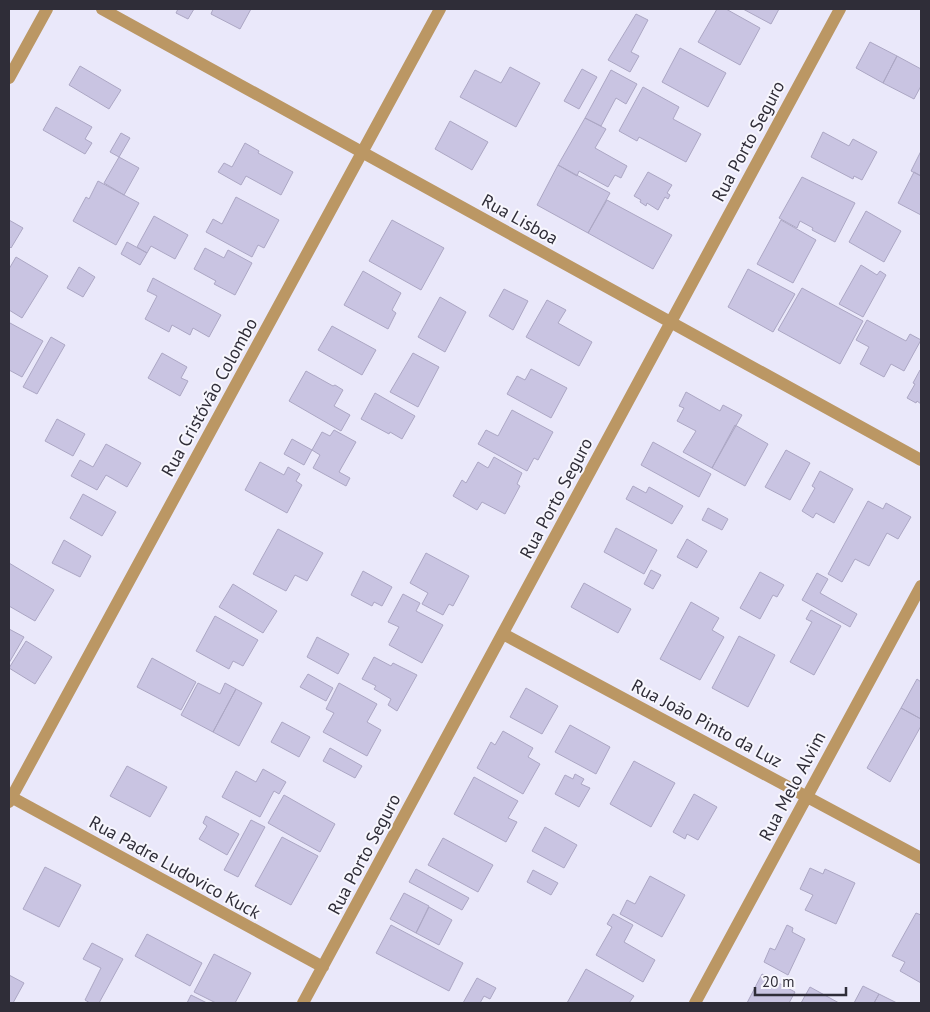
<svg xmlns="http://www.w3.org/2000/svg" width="930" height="1012" font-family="'PT Sans',sans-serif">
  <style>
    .building { fill: #c9c4e2; stroke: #aca7c4 }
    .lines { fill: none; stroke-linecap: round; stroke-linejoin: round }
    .street { stroke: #bb9764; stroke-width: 12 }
    .labels { text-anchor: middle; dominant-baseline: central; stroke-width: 4; stroke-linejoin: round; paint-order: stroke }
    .street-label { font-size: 18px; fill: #2f2d38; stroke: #f7f6fd }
  </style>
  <rect width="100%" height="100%" fill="#eae8fa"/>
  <path class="building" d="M178 9H194L188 19 176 13Z
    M213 9H251L240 29 211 14Z
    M717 9H726L760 28 740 65 698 42Z
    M743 9H779L771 24Z
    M636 14 648 20 631 52 639 56 630 72 608 60Z
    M870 42 897 56 883 83 856 68Z
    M680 48 726 73 708 107 662 82Z
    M897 56 921 69V86L914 99 883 83Z
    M80 66 121 90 109 109 69 85Z
    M510 67 540 83 516 127 460 97 475 70 501 83Z
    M582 69 597 77 579 109 564 101Z
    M611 70 637 84 626 104 616 98 601 126 585 118Z
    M643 87 679 107 673 119 701 134 686 162 639 137 637 141 619 131Z
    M56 107 92 127 85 139 92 143 85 154 43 130Z
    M585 118 606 129 595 148 627 166 621 178 615 175 608 187 579 171 577 176 558 165Z
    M450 121 488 142 472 170 435 149Z
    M823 132 849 146 853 139 877 152 862 180 854 176 853 179 811 157Z
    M121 133 130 138 119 157 110 152Z
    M245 143 259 151 258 153 293 172 281 195 246 176 241 185 218 172 224 163 232 167Z
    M921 151V176L911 171Z
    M119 157 139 168 124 195 104 183Z
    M558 165 610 193 588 233 537 205Z
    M648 172 672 185 667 193 670 195 668 199 665 197 658 210 647 203 646 206 640 202 641 200 634 196Z
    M914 172 921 176V215L898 203Z
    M802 177 855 203 835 242 812 230 813 228 800 221 797 228 779 218Z
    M98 181 139 203 116 245 73 221 86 197 89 199Z
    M236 197 279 220 264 248 258 245 252 257 206 232 213 219 222 224Z
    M607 200 672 235 653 269 588 233Z
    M866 211 901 231 884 262 849 242Z
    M154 216 188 235 175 259 151 246 147 253 137 247Z
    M9 220 23 228 11 248 9 246Z
    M392 220 444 248 421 290 369 261Z
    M781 220 816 240 793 283 757 264Z
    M127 242 147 253 140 265 121 254Z
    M205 248 224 258 228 250 252 263 235 295 214 284 216 281 194 269Z
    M16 257 48 276 22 318 9 310V269Z
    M861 265 877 275 880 271 886 275 863 317 839 304Z
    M79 267 95 277 83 297 67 288Z
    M748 269 795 294 773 332 728 307Z
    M363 271 401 293 392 310 396 313 388 329 344 305Z
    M153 278 221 315 209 337 193 328 190 335 172 325 169 332 145 319 157 296 147 291Z
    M802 288 863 321 840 364 778 330Z
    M504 289 528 301 513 330 489 316Z
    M440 297 466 312 445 352 418 337Z
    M547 300 566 310 558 323 592 342 579 366 526 337Z
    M867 320 906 341 910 334 921 340 904 371 891 364 884 377 860 364 869 347 856 340Z
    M10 323 43 341 22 377 9 370V325Z
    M332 326 376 350 362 375 318 350Z
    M51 337 65 345 37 394 23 387Z
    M162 353 187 367 181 378 188 381 180 396 148 378Z
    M413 353 439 367 418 407 390 392Z
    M531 369 567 388 551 418 507 394 517 376 525 380Z
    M920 370 921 371V404L917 401 916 403 907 398 915 384 913 383Z
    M306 371 333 386 335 385 343 390 334 406 350 415 341 431 289 401Z
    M686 392 720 411 723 405 742 415 712 468 683 452 696 431 677 421 684 408 679 406Z
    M375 393 415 416 402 439 390 432 389 434 361 419Z
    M512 410 553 432 538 460 534 458 527 471 478 444 486 430 498 436Z
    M57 419 85 434 73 456 45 441Z
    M735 425 768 444 745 486 712 468Z
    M334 430 356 442 339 472 350 478 346 486 313 468 320 455 312 450 322 432 330 436Z
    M292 439 312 450 304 465 284 454Z
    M653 442 711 474 699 497 641 465Z
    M106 444 141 463 127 487 106 475 97 490 71 476 80 460 93 467Z
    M786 450 810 463 790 500 765 487Z
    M494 457 522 473 517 484 520 486 505 514 482 502 477 510 453 496 462 480 466 483 478 462 488 468Z
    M260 462 284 475 288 467 300 474 296 481 302 485 287 513 245 490Z
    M820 471 853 489 834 523 816 513 813 518 802 511 815 488 812 486Z
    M633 486 646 493 649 487 683 506 672 524 626 499Z
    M83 494 116 512 102 536 70 518Z
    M868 501 883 509 886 503 911 517 898 539 887 533 869 566 855 559 842 582 828 574Z
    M708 508 728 519 722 530 702 520Z
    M616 528 657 550 644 574 604 552Z
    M278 529 323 553 307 581 295 575 286 591 253 574Z
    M687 539 707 551 697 568 677 557Z
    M64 540 91 556 80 577 52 563Z
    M426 553 469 576 453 606 449 604 443 615 422 604 428 593 410 583Z
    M9 563 54 590 35 621 9 606Z
    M651 570 661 575 653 589 644 584Z
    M363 571 392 587 382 606 374 602 372 606 351 595Z
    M760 572 784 585 777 597 773 595 760 619 740 608Z
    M817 573 828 579 820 593 857 614 850 627 802 600Z
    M584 583 631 609 618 633 571 607Z
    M233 584 277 611 263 633 219 607Z
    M403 594 420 603 416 611 443 625 422 663 389 645 399 627 388 622Z
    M691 602 719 618 712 630 724 637 700 680 660 659Z
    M811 610 841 626 814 675 790 662 812 622 806 619Z
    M215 616 258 640 243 666 233 661 229 669 196 651Z
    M9 629 24 637 9 663Z
    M739 636 775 655 748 707 712 688Z
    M317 637 349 654 338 674 307 657Z
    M26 641 52 657 35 684 9 668Z
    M374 657 391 666 393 663 417 675 397 711 388 705 391 699 374 689 376 686 362 679Z
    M152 658 196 682 181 710 137 687Z
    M308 674 333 688 326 701 300 687Z
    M917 679 921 682V719L901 708Z
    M198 683 220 694 225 683 236 689 213 732 181 715Z
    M339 683 377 704 367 722 381 730 367 756 323 732 334 713 326 709Z
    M526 688 558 706 542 734 510 717Z
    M236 689 262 703 239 746 213 732Z
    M901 708 921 719V726L890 782 867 768Z
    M282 722 310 737 299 757 271 742Z
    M570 725 610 747 596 774 555 752Z
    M503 731 533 748 528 757 540 764 523 794 477 768 491 742 495 745Z
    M330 748 362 766 355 778 323 761Z
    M634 761 675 783 651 827 610 804Z
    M127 766 167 787 150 817 110 796Z
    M263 769 286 782 279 794 274 791 260 817 222 797 236 771 256 782Z
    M575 774 584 779 581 784 590 788 579 807 555 794 565 775 573 779Z
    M474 777 518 801 508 818 517 822 506 842 454 814Z
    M694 794 717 807 698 840 687 834 685 839 673 832Z
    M284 795 335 824 320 852 268 823Z
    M206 816 239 834 227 855 199 839 207 826 203 823Z
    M251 820 265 827 238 877 224 870Z
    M545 827 577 845 564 868 532 851Z
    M282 837 318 856 291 905 255 886Z
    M443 838 493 865 478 892 428 865Z
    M45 867 81 885 59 927 23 909Z
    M810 868 823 874 825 869 855 883 836 924 805 910 813 895 800 889Z
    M416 869 469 898 462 910 409 882Z
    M533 870 558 883 551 895 527 882Z
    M650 876 685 895 662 937 620 914 627 900 635 904Z
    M404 893 429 906 416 933 390 919Z
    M429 907 452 920 439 945 416 933Z
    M916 913 921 915V983L900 971 905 962 892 956Z
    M613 914 633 925 624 942 655 960 643 982 596 955 612 927 607 924Z
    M391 925 463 963 449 991 376 953Z
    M787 925 793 928 792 932 805 939 788 975 764 962 770 948 775 950Z
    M147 934 202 963 190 986 135 956Z
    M92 943 123 959 99 1003H90L85 1000 101 968 83 959Z
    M214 954 251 973 235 1003H216L194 992Z
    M586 969 634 996 629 1003H567Z
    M762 974 795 992 789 1003H747Z
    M9 975 24 983 13 1003H9Z
    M477 978 496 988 490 999 484 996 480 1003H463Z
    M863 986 879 994 874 1003H854Z
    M810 987 839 1003H801Z
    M879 994 897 1003H874Z
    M191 995 207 1003H187Z"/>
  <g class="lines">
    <path class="street" d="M102 9 921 460
      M9 78 47 9
      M503 634 921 858
      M11 797 323 967
      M9 802 440 9
      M303 1003 840 9
      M695 1003 921 586"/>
  </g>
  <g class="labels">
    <g class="street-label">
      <text transform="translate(748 141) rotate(-62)">Rua Porto Seguro</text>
      <text transform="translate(520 219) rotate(29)">Rua Lisboa</text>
      <text transform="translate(209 397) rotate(-61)">Rua Cristóvão Colombo</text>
      <text transform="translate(556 498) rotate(-62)">Rua Porto Seguro</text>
      <text transform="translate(707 723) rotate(28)">Rua João Pinto da Luz</text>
      <text transform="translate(792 786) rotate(-62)">Rua Melo Alvim</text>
      <text transform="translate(364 854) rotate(-62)">Rua Porto Seguro</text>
      <text transform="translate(175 867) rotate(29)">Rua Padre Ludovico Kuck</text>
    </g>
  </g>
  <rect width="930" height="1012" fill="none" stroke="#2f2d38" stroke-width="20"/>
  <path d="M755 987v8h91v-8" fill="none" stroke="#2f2d38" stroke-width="2.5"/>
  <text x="762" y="987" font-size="15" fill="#2f2d38" stroke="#f7f6fd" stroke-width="4" paint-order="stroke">20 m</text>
</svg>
